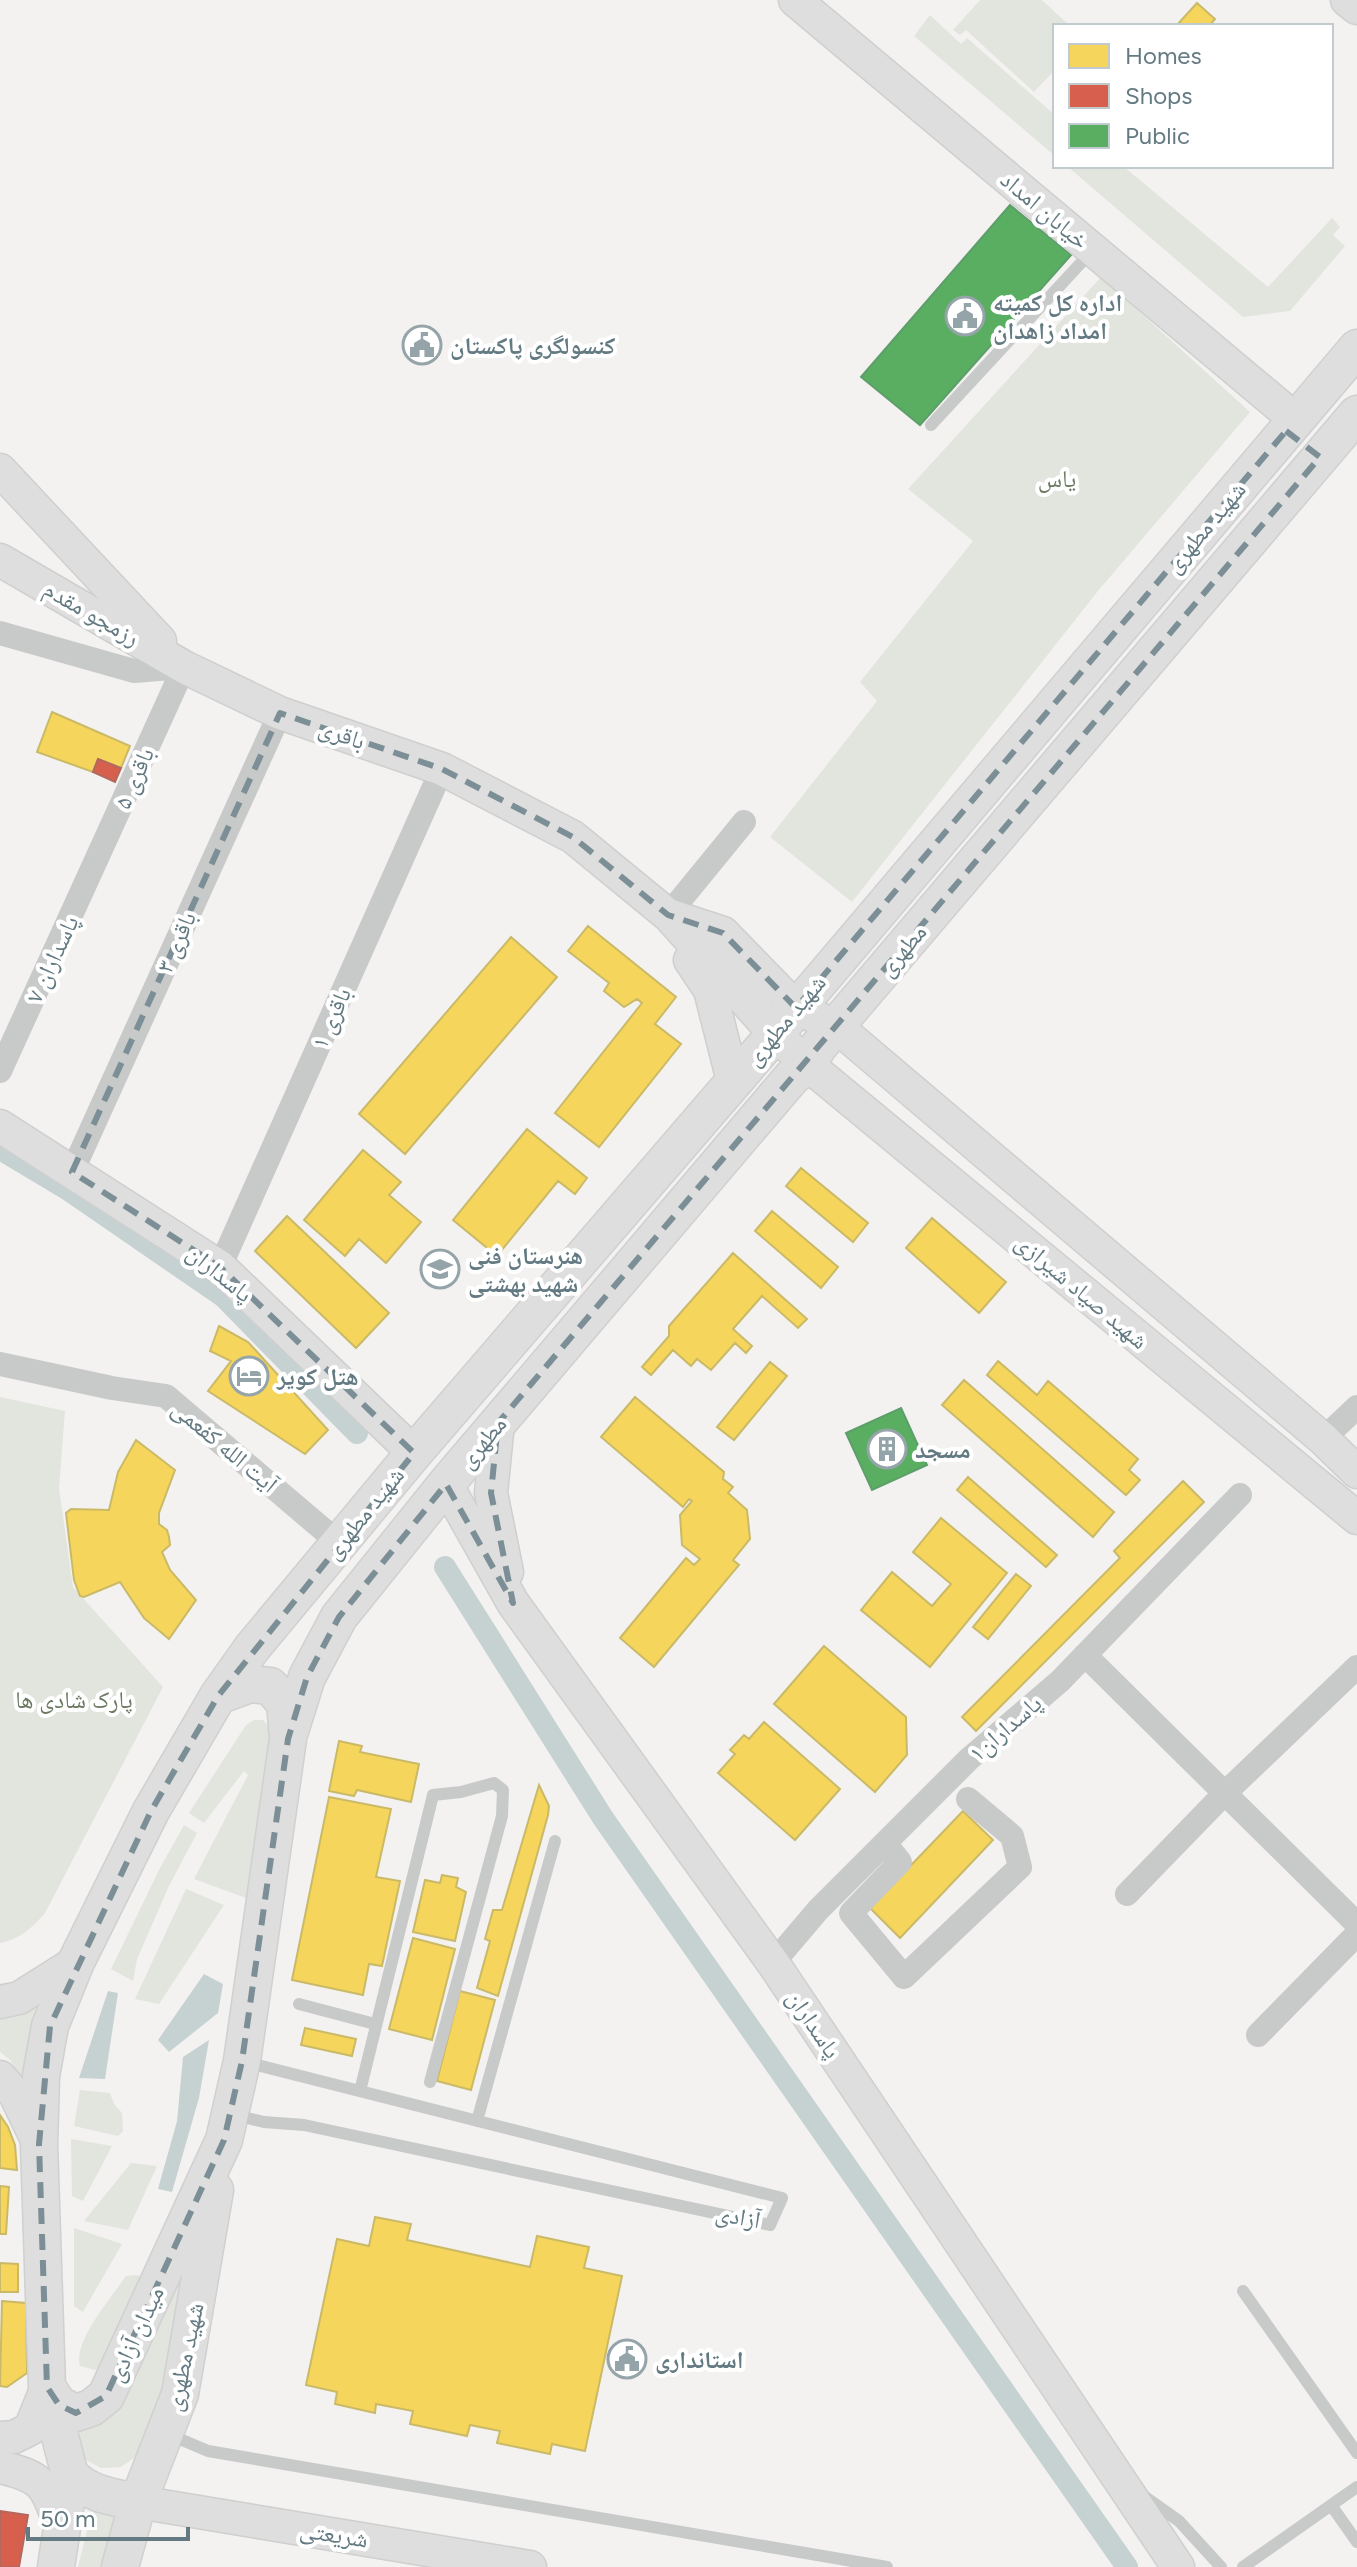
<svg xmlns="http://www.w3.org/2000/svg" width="1357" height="2567" font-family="Figtree,'Noto Naskh Arabic',sans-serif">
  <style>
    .green { fill: #e2e4de }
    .water { fill: #c6d2d2 }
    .homes { fill: #f6d55c; stroke: #caba67; stroke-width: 2 }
    .shops { fill: #d6604d; stroke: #b4685d; stroke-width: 2 }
    .public { fill: #5aae61; stroke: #5d9e6b; stroke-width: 2 }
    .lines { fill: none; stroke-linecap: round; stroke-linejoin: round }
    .canal { stroke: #c6d2d2; stroke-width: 22 }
    .secondary-casing { stroke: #cfcfcf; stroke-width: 35 }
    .primary-casing { stroke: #d0d0d1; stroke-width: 39 }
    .lane { stroke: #c8c9c9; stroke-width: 12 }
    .street { stroke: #c8c9c9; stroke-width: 24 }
    .secondary { stroke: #dddedd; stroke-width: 32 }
    .primary { stroke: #dddedd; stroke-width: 36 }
    .marked { fill: none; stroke: #7c8f96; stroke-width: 6; stroke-dasharray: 16 10; stroke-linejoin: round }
    .labels { text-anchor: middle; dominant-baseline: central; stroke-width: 8; stroke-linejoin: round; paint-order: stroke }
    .street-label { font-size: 24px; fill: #637a82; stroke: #fff }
    .poi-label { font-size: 24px; font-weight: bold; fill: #637a82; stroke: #fff; text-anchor: start }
    .park-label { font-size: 24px; fill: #6b7962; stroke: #fff }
  </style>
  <rect width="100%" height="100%" fill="#f3f2f1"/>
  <path class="green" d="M980 0H1042L1070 26H1055V70L1034 92 966 30 960 35 953 30Z
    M930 15 961 44 967 38 1055 115V156L914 36Z
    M1067 166H1123L1268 287 1332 218 1340 227 1333 235 1345 246 1290 311 1243 317Z
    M1101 277 1250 412 1098 591 852 902 770 837 877 701 860 682 973 541 908 489Z
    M0 1397 65 1411 59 1488 73 1587 163 1687 45 1913C32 1928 20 1939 0 1943Z
    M254 1720H263L268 1726 270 1738 246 1898 194 1879 248 1775 244 1771 204 1823 189 1813 246 1725Z
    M184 1825 197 1833 169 1886 137 1959 133 1981 111 1969 160 1868Z
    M186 1889 224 1905 159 2004 135 1999Z
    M44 1994 26 2056 24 2083 10 2060 0 2052V2017Z
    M80 2090 110 2093 114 2104 122 2113 123 2131 118 2136 74 2126Z
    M71 2139 112 2146 83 2201 72 2196Z
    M131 2163 157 2166 128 2230 84 2221Z
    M196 2223 167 2381 138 2455 121 2467 101 2468 86 2460 78 2446 79 2429 122 2397 136 2377Z
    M74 2228 122 2244 83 2312 74 2306Z
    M138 2275 143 2280 102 2365 95 2370 80 2366C73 2341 112 2297 126 2276Z
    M97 2508 114 2514 105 2567H78L91 2514Z"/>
  <path class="water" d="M204 1974 223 1984 218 2013 169 2052 158 2040Z
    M108 1991 118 1993 105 2079 79 2078Z
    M209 2040 199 2098 172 2192 158 2189 177 2121 183 2057Z"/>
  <path class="homes" d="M1197 3 1215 19 1209 26H1176Z
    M52 712 130 746 121 768 98 759 93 772 37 752Z
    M588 926 676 997 655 1024 681 1044 599 1147 555 1113 642 1003 637 999 624 1007 604 991 609 983 568 951Z
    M511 937 557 977 405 1154 359 1114Z
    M527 1129 587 1178 575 1194 558 1181 497 1256 453 1220Z
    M363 1150 401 1182 389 1195 421 1222 386 1263 359 1239 345 1256 304 1220Z
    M801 1168 868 1223 853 1242 786 1186Z
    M772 1211 838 1267 821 1288 755 1231Z
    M287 1216 389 1313 356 1348 255 1251Z
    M932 1218 1006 1282 979 1313 906 1248Z
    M733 1253 807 1319 798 1328 762 1296 733 1329 752 1346 746 1353 735 1343 711 1370 697 1359 691 1366 673 1350 651 1375 642 1367 669 1336V1326Z
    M219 1326 248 1342 328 1430 305 1454 208 1391 231 1361 210 1351Z
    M998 1361 1037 1395 1048 1381 1138 1459 1129 1470 1140 1480 1126 1495 987 1375Z
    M770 1362 787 1376 734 1440 717 1427Z
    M964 1380 1114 1512 1093 1537 942 1405Z
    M635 1397 724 1472 723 1479 733 1487 728 1493 747 1510 750 1539 733 1560 739 1565 654 1667 620 1638 686 1558 694 1565 700 1559 682 1545 680 1515 692 1501 689 1499 683 1507 601 1437Z
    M136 1440 175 1470 159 1513V1524L167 1530 169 1537 170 1545 162 1552 170 1570 196 1600 169 1639 144 1618 120 1582 84 1597 80 1596 74 1580 66 1513 71 1509 109 1510 118 1472Z
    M968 1477 1057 1555 1046 1567 957 1490Z
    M1183 1481 1204 1502 976 1731 962 1717 1120 1558 1114 1551Z
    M941 1518 1007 1573 930 1667 861 1610 892 1572 932 1606 951 1584 913 1552Z
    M1016 1574 1031 1586 988 1639 973 1627Z
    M824 1646 906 1717 907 1755 875 1792 774 1704Z
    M764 1722 840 1789 795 1840 718 1773 735 1754 730 1750 744 1735 749 1739Z
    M339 1741 362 1746 360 1752 419 1764 411 1802 357 1790 354 1796 329 1791Z
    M539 1785 549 1806 548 1815 498 1996 477 1988 490 1941 485 1939 493 1910H502Z
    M329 1797 391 1809 376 1877 400 1881 382 1966 369 1964 363 1995 292 1980Z
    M963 1811 993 1840 900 1938 870 1908Z
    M442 1875 458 1878 456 1887 466 1892 455 1941 413 1932 425 1880 440 1883Z
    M413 1938 455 1949 432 2040 389 2029Z
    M460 1991 495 2000 471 2090 437 2081Z
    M305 2028 356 2039 352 2056 301 2045Z
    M0 2115 8 2127 15 2145 17 2170 0 2168Z
    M0 2186 9 2187 6 2234H0Z
    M375 2217 411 2224 407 2240 530 2267 537 2236 589 2247 584 2268 622 2276 585 2451 552 2444 550 2454 497 2443 500 2431 470 2425 467 2436 410 2424 413 2411 376 2404 375 2413 335 2404 337 2392 306 2385 337 2239 369 2246Z
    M0 2263 18 2264V2292H0Z
    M2 2301 26 2303 27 2373 7 2387 0 2386Z"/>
  <path class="shops" d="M98 759 121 768 115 782 93 772Z
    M0 2511 28 2515 19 2567H0Z"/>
  <path class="public" d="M1010 205 1071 255 920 425 861 377Z
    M901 1408 927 1465 872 1490 846 1433Z"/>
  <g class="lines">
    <path class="canal" d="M0 1149 67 1189 224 1297 357 1433
      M445 1567 603 1818 1127 2567"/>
    <g class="secondary-casing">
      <path id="secondary" d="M795 0 1296 420
        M1347 0 1357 8
        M0 470 160 641
        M0 560 184 667 280 713 442 769 573 837 668 915 723 933 796 1008 837 1027 1323 1439 1357 1472
        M671 918 775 1034 808 1065 1357 1518
        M690 960 710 990 733 1081
        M0 1126 220 1267 414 1453
        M498 1423 491 1493 507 1572
        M446 1484 513 1603 773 1963 1178 2567
        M0 2002 19 1998 76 1962
        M0 2077 15 2094 39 2144
        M0 2438 14 2437 30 2429 47 2387
        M0 2467C49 2478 45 2488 63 2532
        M138 2502 530 2567"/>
    </g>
    <g class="primary-casing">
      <path id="primary" d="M218 1696 250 1684 270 1686 285 1703 288 1739 242 2061 224 2140 106 2396 91 2408 76 2413 59 2405 47 2387 39 2144 41 2076 50 2026 76 1962 151 1811 218 1696 252 1648 414 1453 775 1034 1357 348
        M290 1731 307 1677 339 1617 446 1484 792 1077 808 1065 818 1047 1357 414
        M47 2387 70 2475 56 2567
        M70 2475C90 2495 112 2497 138 2502
        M120 2567 138 2502 180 2394 215 2190"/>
    </g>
    <path class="lane" d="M931 425 1092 251
      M299 2004 375 2024
      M360 2091 433 1795 461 1792 494 1783 503 1790 502 1816 430 2082
      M234 2115 264 2122 304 2125 770 2225 782 2198 245 2062
      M477 2121 555 1841
      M1243 2291 1357 2453
      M168 2434 208 2451 887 2567
      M1145 2497 1179 2521 1221 2567
      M1331 2505 1357 2542
      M1243 2567 1357 2487"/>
    <path class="street" d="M0 633 134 671 184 667 0 1071
      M668 915 744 822
      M72 1172 280 713
      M220 1267 442 769
      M0 1364 112 1388 166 1396 339 1543
      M1323 1439 1357 1407
      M1085 1655 1357 1924
      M885 1843 900 1862 851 1913 904 1977 1020 1867 1012 1836 968 1799
      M1127 1894 1225 1793 1357 1667
      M773 1963 818 1910 969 1759 1060 1681 1240 1495
      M1258 2035 1357 1934"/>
    <use href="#secondary" class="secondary"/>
    <use href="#primary" class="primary"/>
  </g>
  <path class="marked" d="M1286 431 1320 457 498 1423 491 1493 513 1603 446 1484 339 1617 307 1677 288 1739 242 2061 224 2140 106 2396 76 2413 59 2405 47 2387 39 2144 50 2026 151 1811 218 1696 414 1453 220 1267 72 1172 280 713 442 769 573 837 668 915 723 933 796 1008Z"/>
  <defs>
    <g id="civic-ring" transform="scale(2)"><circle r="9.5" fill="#fff" stroke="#95a4a9" stroke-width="1.5"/><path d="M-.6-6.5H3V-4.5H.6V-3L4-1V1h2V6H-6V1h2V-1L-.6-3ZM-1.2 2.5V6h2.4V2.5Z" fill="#95a4a9"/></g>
    <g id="school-ring" transform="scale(2)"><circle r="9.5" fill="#fff" stroke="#95a4a9" stroke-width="1.5"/><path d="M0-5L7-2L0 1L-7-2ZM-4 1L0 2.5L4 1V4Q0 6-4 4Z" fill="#95a4a9"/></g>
    <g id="hotel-ring" transform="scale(2)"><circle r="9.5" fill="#fff" stroke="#95a4a9" stroke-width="1.5"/><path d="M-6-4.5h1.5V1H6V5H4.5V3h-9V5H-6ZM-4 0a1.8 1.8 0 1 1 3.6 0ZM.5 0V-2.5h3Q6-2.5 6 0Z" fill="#95a4a9"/></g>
    <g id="building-ring" transform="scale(2)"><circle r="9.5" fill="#fff" stroke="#95a4a9" stroke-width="1.5"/><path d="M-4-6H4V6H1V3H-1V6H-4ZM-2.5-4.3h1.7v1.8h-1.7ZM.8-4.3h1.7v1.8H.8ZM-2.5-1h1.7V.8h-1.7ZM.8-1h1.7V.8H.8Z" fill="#95a4a9"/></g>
  </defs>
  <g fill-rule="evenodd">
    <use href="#civic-ring" x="965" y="316"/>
    <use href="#civic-ring" x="422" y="345"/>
    <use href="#school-ring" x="440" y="1269"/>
    <use href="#hotel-ring" x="249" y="1376"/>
    <use href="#building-ring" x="887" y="1449"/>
    <use href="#civic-ring" x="627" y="2359"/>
  </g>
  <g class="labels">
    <g class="street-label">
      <text transform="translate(1045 210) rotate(40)">خیابان امداد</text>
      <text transform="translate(1205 527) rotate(-50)">شهید مطهری</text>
      <text transform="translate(92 613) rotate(30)">رزمجو مقدم</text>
      <text transform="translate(342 734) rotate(19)">باقری</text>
      <text transform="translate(134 778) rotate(-66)">باقری ۵</text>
      <text transform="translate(176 942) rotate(-66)">باقری ۳</text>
      <text transform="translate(902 950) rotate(-50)">مطهری</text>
      <text transform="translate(52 959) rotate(-65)">پاسداران ۷</text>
      <text transform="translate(331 1018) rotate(-66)">باقری ۱</text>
      <text transform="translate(785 1020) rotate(-50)">شهید مطهری</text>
      <text transform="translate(220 1273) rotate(39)">پاسداران</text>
      <text transform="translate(1082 1291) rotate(40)">شهید صیاد شیرازی</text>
      <text transform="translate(482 1442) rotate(-50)">مطهری</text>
      <text transform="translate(225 1446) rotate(40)">آیت الله کفعمی</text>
      <text transform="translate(364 1513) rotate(-51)">شهید مطهری</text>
      <text transform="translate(1005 1728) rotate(-41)">پاسداران۱</text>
      <text transform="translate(814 2024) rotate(56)">پاسداران</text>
      <text transform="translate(738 2216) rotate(10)">آزادی</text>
      <text transform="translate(135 2334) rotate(-65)">میدان آزادی</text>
      <text transform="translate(184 2357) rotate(-78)">شهید مطهری</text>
      <text transform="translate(334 2534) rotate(9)">شریعتی</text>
    </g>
    <g class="poi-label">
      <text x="993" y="302">اداره کل کمیته<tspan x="993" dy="28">امداد زاهدان</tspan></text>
      <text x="450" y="345">کنسولگری پاکستان</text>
      <text x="468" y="1255">هنرستان فنی<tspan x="468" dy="28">شهید بهشتی</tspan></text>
      <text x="277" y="1376">هتل کویر</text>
      <text x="915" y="1449">مسجد</text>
      <text x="655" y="2359">استانداری</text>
    </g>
    <g class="park-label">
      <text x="1057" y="478">یاس</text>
      <text x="74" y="1699">پارک شادی ها</text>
    </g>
  </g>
  <rect x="1053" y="24" width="280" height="144" fill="#ffffff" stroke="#c1cacd" stroke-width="2"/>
  <rect x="1069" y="44" width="40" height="24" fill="#f6d55c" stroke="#c1cacd" stroke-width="2"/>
  <text x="1125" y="64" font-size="24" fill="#637a82">Homes</text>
  <rect x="1069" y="84" width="40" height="24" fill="#d6604d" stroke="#c1cacd" stroke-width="2"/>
  <text x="1125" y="104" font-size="24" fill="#637a82">Shops</text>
  <rect x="1069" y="124" width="40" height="24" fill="#5aae61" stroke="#c1cacd" stroke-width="2"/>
  <text x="1125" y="144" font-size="24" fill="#637a82">Public</text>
  <path d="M28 2527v12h160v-12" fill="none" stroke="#637a82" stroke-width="4"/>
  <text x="40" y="2527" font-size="24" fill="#637a82" stroke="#ffffff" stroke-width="6" paint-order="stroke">50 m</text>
</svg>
